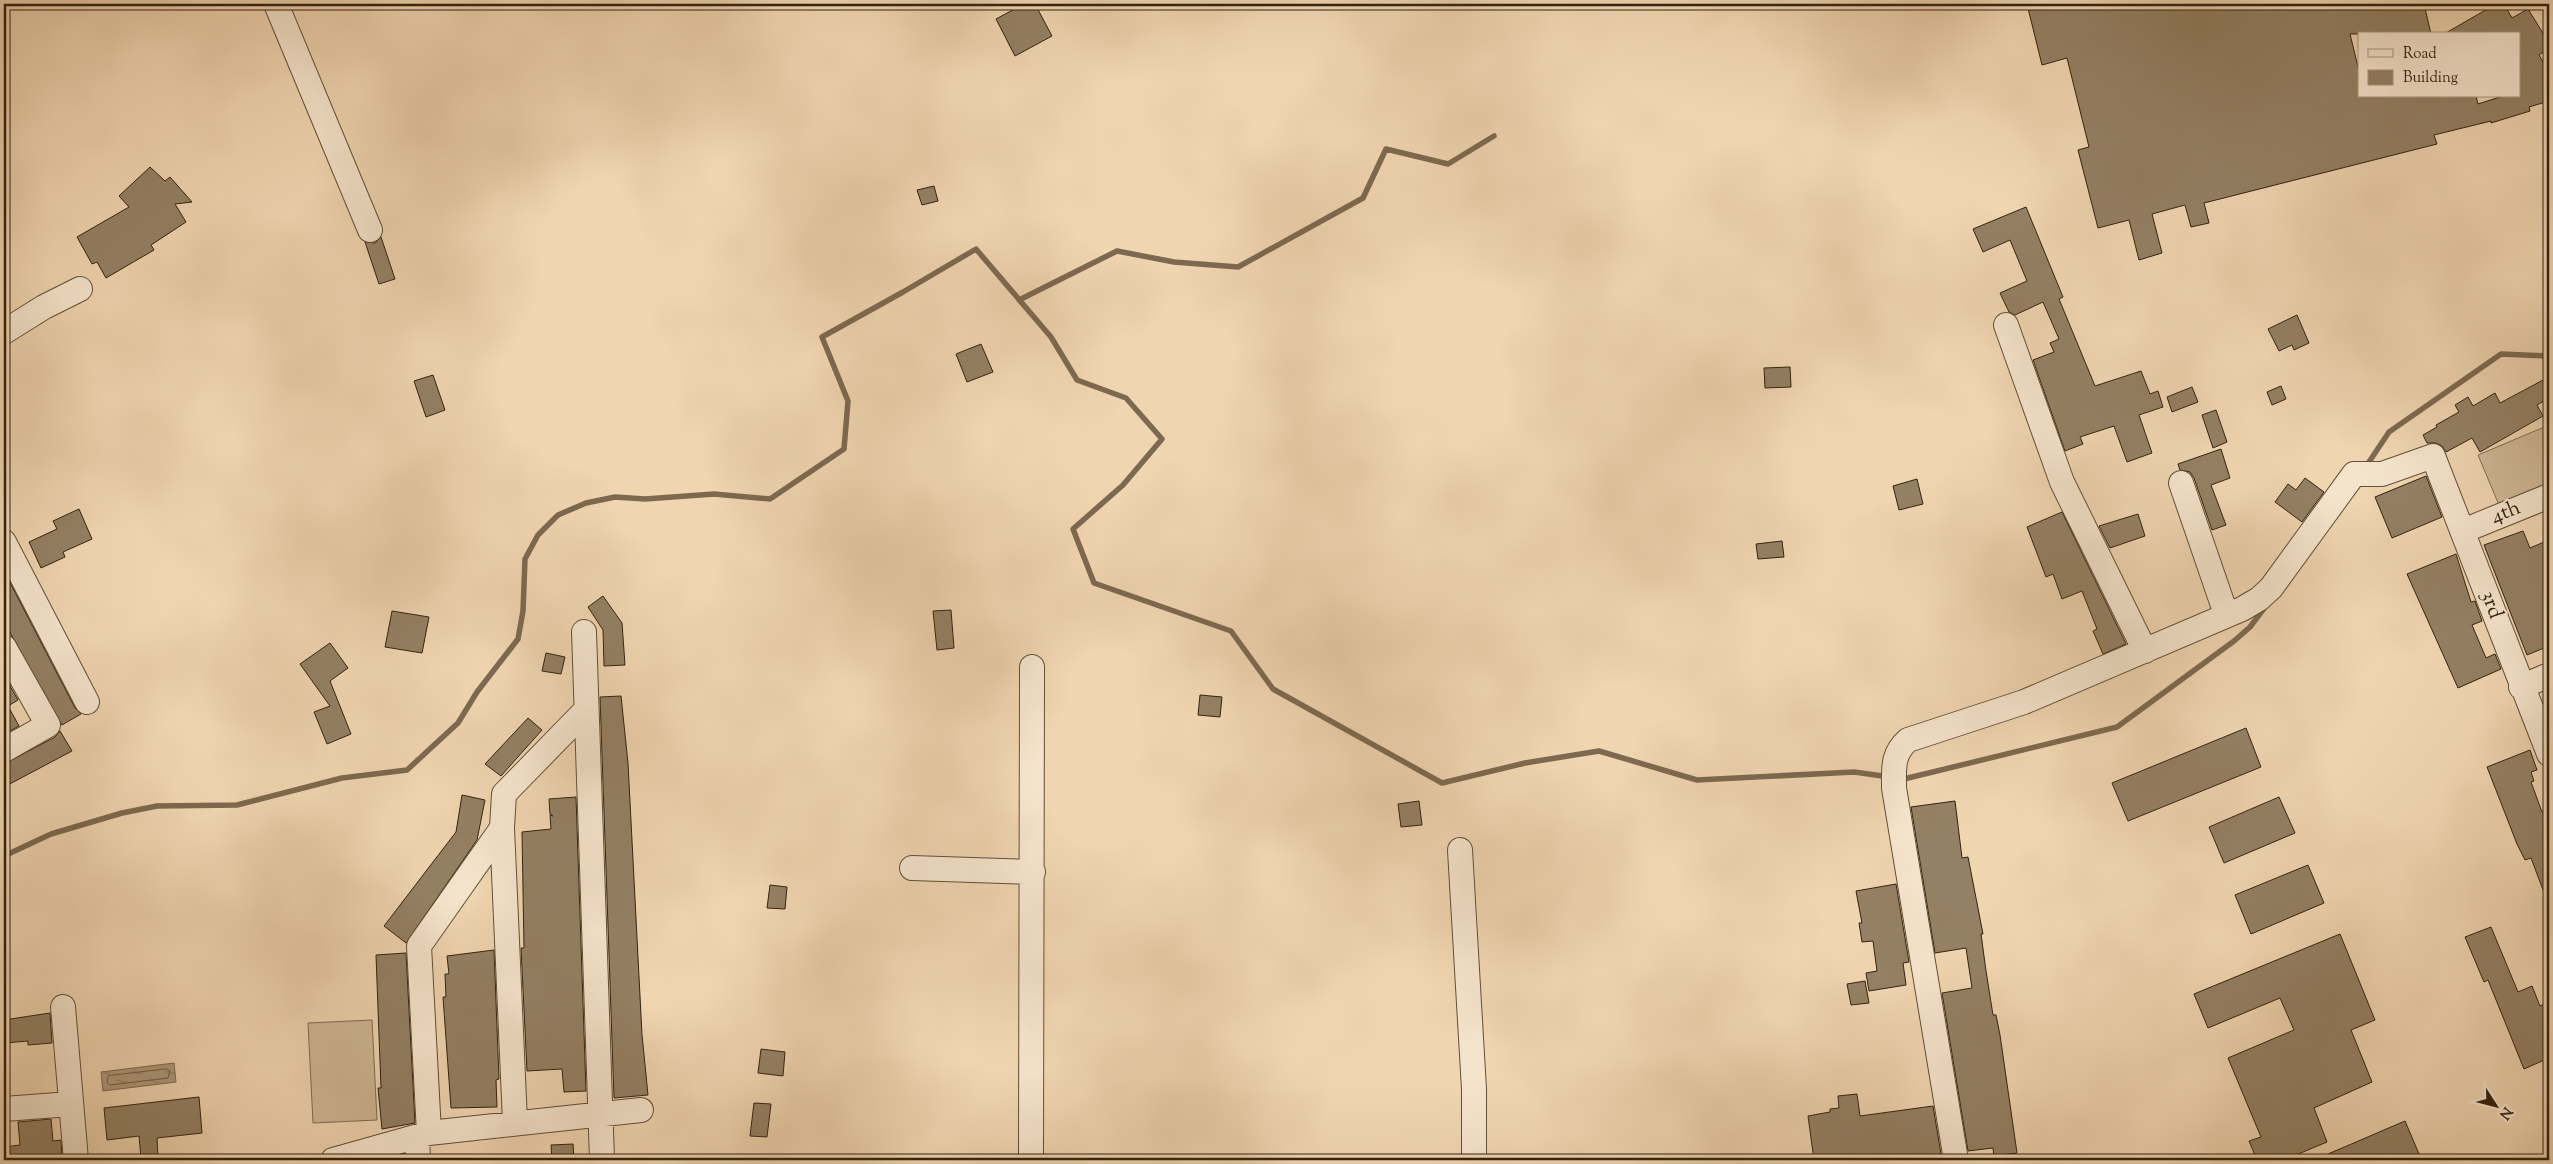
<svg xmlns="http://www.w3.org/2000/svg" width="2553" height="1164" font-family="'Sorts Mill Goudy',serif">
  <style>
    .pitch { fill: #d0b796; stroke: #806d53 }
    .water { fill: url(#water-ripples); stroke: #7d6950 }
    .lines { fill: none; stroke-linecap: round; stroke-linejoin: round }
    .shore { stroke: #705e45; stroke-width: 1 }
    .stream { stroke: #7d6950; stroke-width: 5.5 }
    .building { fill: #948064; stroke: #312310 }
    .minor-casing { stroke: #615038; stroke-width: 26 }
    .minor { stroke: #f5e4cc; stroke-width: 24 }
    .labels { text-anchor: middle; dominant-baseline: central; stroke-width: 4.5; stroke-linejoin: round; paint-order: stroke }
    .street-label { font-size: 21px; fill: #312310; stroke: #f5e4cc }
  </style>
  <defs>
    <pattern id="water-ripples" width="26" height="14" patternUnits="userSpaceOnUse" patternTransform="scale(1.25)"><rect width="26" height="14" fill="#af987a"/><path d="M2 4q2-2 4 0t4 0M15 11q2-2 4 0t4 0" fill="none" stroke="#8f7c63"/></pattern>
  </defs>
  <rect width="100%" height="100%" fill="#f0d5b1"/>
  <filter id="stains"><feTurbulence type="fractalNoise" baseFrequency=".004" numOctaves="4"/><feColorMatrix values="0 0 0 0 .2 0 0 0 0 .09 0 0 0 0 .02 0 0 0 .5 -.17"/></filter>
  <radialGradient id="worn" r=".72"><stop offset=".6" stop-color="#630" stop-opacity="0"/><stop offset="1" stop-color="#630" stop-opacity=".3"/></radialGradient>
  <path class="pitch" d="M2549 425V484L2499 505 2478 455Z
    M372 1020 377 1120 313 1123 308 1023Z"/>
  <path class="water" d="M174 1063 176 1082 103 1091 101 1072Z"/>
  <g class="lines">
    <path class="shore" d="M167 1069 170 1071 168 1078 110 1085 107 1083 108 1076Z"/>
    <path class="stream" d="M1019 300 1117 251 1174 262 1238 267 1363 198 1386 149 1448 164 1494 136
      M2365 468 2389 432 2501 354 2549 356
      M1899 778 1904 779 2117 727 2234 641 2250 627 2265 607
      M4 856 51 834 122 813 157 806 237 805 342 778 407 770 458 723 477 692 518 639 523 611 525 559 538 535 558 515 586 503 615 497 645 499 714 494 770 499 844 449 848 401 822 337 903 292 976 249 1051 337 1077 380 1126 398 1162 439 1123 485 1073 529 1094 583 1231 631 1273 689 1442 783 1525 763 1599 751 1697 780 1854 772 1890 777"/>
  </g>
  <path class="building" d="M1024 4H1035L1052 36 1015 56 996 19Z
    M2027 4H2424L2431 34H2350L2359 71V96H2476L2478 104 2503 96H2519V34H2444L2496 4H2504L2512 18 2528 9 2549 43V48L2539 55 2548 70 2545 71 2549 83V101L2529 107 2530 111 2491 123V121L2434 135 2437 144 2204 203 2209 223 2191 227 2185 205 2152 214 2162 253 2139 260 2129 220 2098 228 2078 150 2089 147 2067 58 2042 65Z
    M150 167 165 181 170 177 192 202 175 204 186 222 151 245 154 250 106 278 97 262 92 264 77 237 129 207 119 196Z
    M934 186 938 201 922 205 917 190Z
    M2026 207 2063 297 2059 299 2095 386 2141 371 2150 394 2158 391 2163 407 2139 415 2152 453 2127 462 2114 426 2080 437 2083 444 2065 451 2033 360 2054 352 2050 343 2059 339 2043 302 2015 315 2009 312 2000 293 2027 281 2010 240 1983 252 1973 229Z
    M381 237 395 279 379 284 365 242 375 243Z
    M2297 315 2309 343 2294 350 2292 345 2279 351 2268 329Z
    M981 344 993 372 967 382 956 354Z
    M1790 367 1791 387 1765 388 1764 368Z
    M433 375 445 410 426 417 414 381Z
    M2545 379 2549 388V398L2537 405 2543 416 2480 452 2472 438 2446 452 2442 446 2436 443H2427L2423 435 2437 427 2436 425 2459 412 2455 405 2468 397 2473 406 2495 393 2500 403Z
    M2281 386 2286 399 2272 405 2267 392Z
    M2192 387 2198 402 2172 412 2167 397Z
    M2216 410 2227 442 2213 448 2202 415Z
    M2221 449 2230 478 2211 485 2226 525 2212 530 2194 478 2190 472 2180 470 2178 464Z
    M2426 476 2442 517 2392 538 2375 497Z
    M2305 478 2324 492 2302 522 2275 502 2288 484 2296 490Z
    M1917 479 1923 504 1899 510 1893 486Z
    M79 509 92 539 63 552 65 557 41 568 29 542 57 529 53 521Z
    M2062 512 2126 644 2103 654 2093 631 2097 629 2082 591 2062 599 2053 574 2046 577 2027 527Z
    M2138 514 2145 536 2110 548 2099 526Z
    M2523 531 2530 548 2549 540V646L2527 655 2484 545Z
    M1782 541 1784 557 1758 559 1756 544Z
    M2456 554 2471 602 2475 601 2482 621 2472 625 2486 658 2495 654 2501 669 2458 688 2407 574Z
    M4 571 75 708 81 714 62 725 4 622Z
    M603 596 622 623 625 665 604 666 603 630 588 607Z
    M951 610 954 648 937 650 933 611Z
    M392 611 429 617 422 653 385 647Z
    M330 643 348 668 330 681 351 734 327 744 314 712 330 706 300 664Z
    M546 653 565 657 561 674 542 671Z
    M6 679 18 700 8 706 19 726 4 734V680Z
    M1200 695 1222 697 1220 717 1198 715Z
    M621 696 628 763 642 1035 648 1095 614 1098 600 697Z
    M528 718 542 730 501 776 485 764Z
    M2246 728 2261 767 2128 821 2112 783Z
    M60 731 72 751 4 787V764L55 737Z
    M2530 750 2537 770 2531 772 2534 781 2531 782 2542 812 2549 809 2548 903 2531 858 2525 860 2517 844 2487 767Z
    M462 795 485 800 477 840 406 943 384 926 456 832Z
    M576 797 586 1091 564 1092 562 1069 527 1071 521 948H524L522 832 551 829 550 815 553 816 550 814 549 799Z
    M2279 797 2295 833 2224 863 2209 827Z
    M1419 801 1422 825 1401 827 1398 804Z
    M1955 801 1962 858 1968 857 1983 934H1981L1986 971 1993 1015H1996L2000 1035 2017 1153 1994 1156 1993 1148 1968 1151 1942 993 1972 988 1966 948 1935 953 1911 807Z
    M2308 865 2324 903 2251 934 2235 895Z
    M1896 884 1909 962 1903 963 1906 985 1869 991 1866 973 1877 971 1873 941 1862 942 1859 923H1862L1856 891Z
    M770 885 787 887 785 909 767 908Z
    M2491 927 2518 992 2532 986 2540 1006 2549 1002V1058L2524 1069 2488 980 2484 982 2465 937Z
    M2340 934 2375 1020 2351 1030 2372 1082 2314 1108 2327 1142 2284 1160H2257L2249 1141 2261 1137 2228 1058 2294 1030 2280 998 2208 1028 2194 994Z
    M494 950 499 1079 496 1080 497 1107 451 1108 443 997H446L445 974H449L447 956Z
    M406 953 415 1123 382 1129 378 1088H381L376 955Z
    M1865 981 1869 1003 1851 1005 1847 984Z
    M50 1013 52 1043 28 1045V1041L4 1043V1020Z
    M761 1049 785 1052 783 1076 758 1073Z
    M1857 1094 1860 1116 1933 1106 1942 1160H1912V1156L1864 1160H1814L1808 1116 1830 1112V1109L1839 1108 1838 1096Z
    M199 1097 202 1133 157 1138 158 1157 141 1158 139 1136 107 1140 104 1108Z
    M754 1103 771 1104 767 1137 750 1136Z
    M51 1119 53 1141 61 1140 62 1160H4V1147L20 1145 18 1122Z
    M2405 1121 2419 1154 2403 1160H2314Z
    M573 1144 574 1160H552L551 1145Z"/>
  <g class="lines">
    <g class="minor-casing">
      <path id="minor" d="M276 4 370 230
        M2006 325 2062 482 2145 651
        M4 332 44 307 80 289
        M2181 483 2226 614
        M2463 531 2549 496
        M4 542 87 702
        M584 632 602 1160
        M4 647 48 725 4 750
        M2521 687 2549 675
        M1460 850 1474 1089V1160
        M912 868 1033 872
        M63 1007 76 1160
        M4 1109 71 1104
        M515 1122 502 828 504 794 586 710
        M429 1133 419 946 502 828
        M417 1138 418 1160
        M333 1160 429 1133 641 1110
        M1031 1160 1032 667
        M1956 1160 1894 788C1894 768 1892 754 1908 740L2024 702 2242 609 2259 599 2271 588 2354 474H2382L2433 456 2549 754"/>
    </g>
    <use href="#minor" class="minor"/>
  </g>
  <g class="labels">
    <g class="street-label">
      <text transform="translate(2506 513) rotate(-22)">4th</text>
      <text transform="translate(2491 605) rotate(70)">3rd</text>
    </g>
  </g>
  <rect width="2553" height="1164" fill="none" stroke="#f0d5b1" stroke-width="20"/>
  <rect x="5" y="5" width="2543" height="1154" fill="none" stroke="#312310" stroke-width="2.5"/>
  <rect x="10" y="10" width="2533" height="1144" fill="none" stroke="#312310"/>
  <rect x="2358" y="32" width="162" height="65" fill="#f5e4cc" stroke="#a79781"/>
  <rect x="2368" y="49" width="25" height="8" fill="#f5e4cc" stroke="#a79781"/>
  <text x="2403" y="58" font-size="15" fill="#312310">Road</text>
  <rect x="2368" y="70" width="25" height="15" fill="#948064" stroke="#a79781"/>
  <text x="2403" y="82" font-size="15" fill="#312310">Building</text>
  <g transform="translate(2496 1106) rotate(126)" stroke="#f5e4cc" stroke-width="4" paint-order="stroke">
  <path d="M0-4L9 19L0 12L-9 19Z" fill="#312310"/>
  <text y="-8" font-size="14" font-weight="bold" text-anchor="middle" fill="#312310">N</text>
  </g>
  <rect width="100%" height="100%" filter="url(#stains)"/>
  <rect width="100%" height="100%" fill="url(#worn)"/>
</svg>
